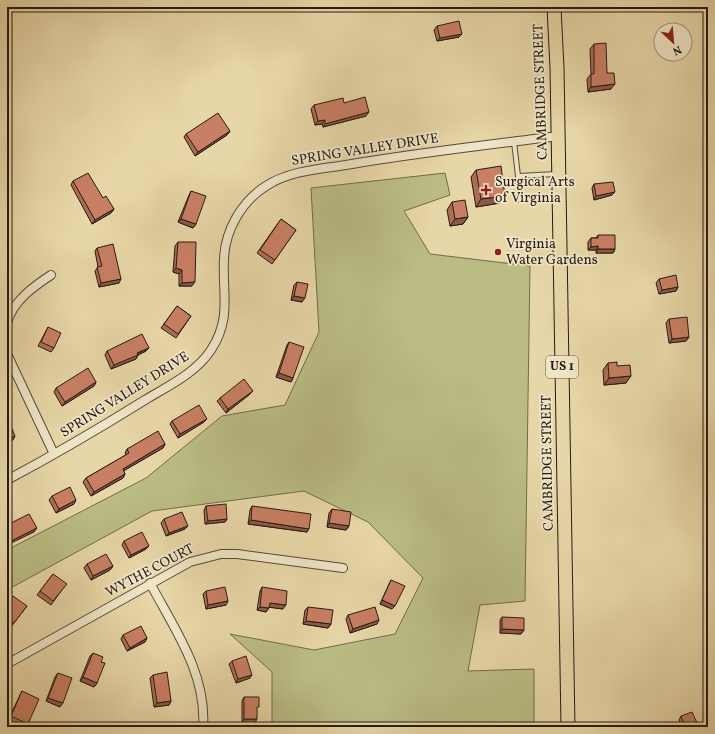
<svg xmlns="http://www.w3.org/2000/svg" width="715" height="734" font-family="Vollkorn,serif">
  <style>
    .green { fill: #babc84; stroke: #706c4c }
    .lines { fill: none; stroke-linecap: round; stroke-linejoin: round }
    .lane-casing { stroke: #564a39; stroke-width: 6 }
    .street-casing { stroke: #564a39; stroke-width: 10 }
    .primary-casing { stroke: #261b14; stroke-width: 15 }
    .lane { stroke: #efe4c6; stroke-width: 4 }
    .street { stroke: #efe4c6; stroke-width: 8 }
    .primary { stroke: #e7d6a7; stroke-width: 13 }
    .wall { fill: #ac6d55; stroke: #261b14 }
    .shaded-wall { fill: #8c5945; stroke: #261b14 }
    .building { fill: #c87f63; stroke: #261b14 }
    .poi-dot { fill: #8f2418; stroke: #efe4c6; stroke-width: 1.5 }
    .labels { text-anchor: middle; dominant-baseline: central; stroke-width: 3.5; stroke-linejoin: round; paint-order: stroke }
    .shield { fill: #efe4c6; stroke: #625749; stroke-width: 1 }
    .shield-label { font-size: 13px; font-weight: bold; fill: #261b14 }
    .street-label { font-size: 14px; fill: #261b14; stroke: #efe4c6 }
    .poi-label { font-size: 14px; fill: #261b14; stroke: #efe4c6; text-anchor: start }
  </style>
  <rect width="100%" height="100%" fill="#e7d6a7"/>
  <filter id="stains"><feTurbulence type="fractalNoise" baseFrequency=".005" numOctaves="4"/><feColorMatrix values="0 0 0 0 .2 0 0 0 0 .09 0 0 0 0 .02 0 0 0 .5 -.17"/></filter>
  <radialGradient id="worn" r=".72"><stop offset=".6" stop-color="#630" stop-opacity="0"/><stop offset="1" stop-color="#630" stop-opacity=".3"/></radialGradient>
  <path class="green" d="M445 173 450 195 404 211 430 254 530 266 525 601 480 605 468 671 534 669V727H272V672L230 634 314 650 395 634 423 578 368 522 304 491 152 511 7 590V550L146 478 222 416 285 405 319 332 311 188Z"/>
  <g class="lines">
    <g class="lane-casing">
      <path id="lane" d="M514 142 518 176
        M520 200 518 176 556 174"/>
    </g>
    <g class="street-casing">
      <path id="street" d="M7 323C13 301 33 287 51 275
        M7 354 54 454
        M7 480C54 455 100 428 145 400 168 386 196 373 211 350 232 318 222 293 224 259 225 230 242 201 266 186 289 171 319 169 346 165 416 153 488 145 558 136
        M150 583C174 628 207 674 203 727
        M7 664 190 562 221 554H237L343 568"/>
    </g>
    <g class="primary-casing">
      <path id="primary" d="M554 7 557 68 568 727"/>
    </g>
    <use href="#lane" class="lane"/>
    <use href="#street" class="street"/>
    <use href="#primary" class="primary"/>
  </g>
  <path class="wall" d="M437 26 459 37 437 41 434 30Z
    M594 44 607 73 611 89 588 92 587 79 591 74 590 49Z
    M344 103 366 116 323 127 322 124 315 125 311 109 314 105Z
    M230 131 227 135 195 156 184 137 186 134Z
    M476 170 505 196 500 203 476 207 471 177Z
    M73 181 103 198 114 209 111 213 92 224 71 185Z
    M594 184 615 192 612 195 594 200 592 188Z
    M191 191 196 224 193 228 178 222 189 195Z
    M452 202 468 217 463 224 450 226 447 210Z
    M281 219 296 230 272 264 257 253Z
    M598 235 615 249 613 253H596V250H588V242L591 238H596Z
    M178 242 192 286H179V274L173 272 175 246Z
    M97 248 119 283 99 287 95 271 98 267 95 251Z
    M659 279 678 287 676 291 659 294 656 283Z
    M297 282 302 302 291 300 294 285Z
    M177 306 191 316 176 338 161 328Z
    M669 319 689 337 686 341 669 343 666 323Z
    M48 327 54 348 51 352 38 346 46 331Z
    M289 342 293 378 291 382 276 377 287 345Z
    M149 348 146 351 138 355 136 359 111 369 105 355 107 351Z
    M608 363 617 366 626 383 604 385 603 370Z
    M96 382 94 386 62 406 54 392 56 388Z
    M253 391 250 394 226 413 217 401 220 398Z
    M172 421 204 422 178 438 170 424Z
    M165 444 163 448 123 471 125 474 123 478 91 496 83 482 86 478 126 455 125 453 127 449Z
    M52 496 74 504 56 513 49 500Z
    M206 506 227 519 225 522 205 524 204 510Z
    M252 506 307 532 248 524 250 510Z
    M332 509 349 526 346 530 327 527 329 513Z
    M164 519 185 529 166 536 161 523Z
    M124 541 149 546 146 549 129 558 122 545Z
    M87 564 113 566 110 570 91 580 84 568Z
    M53 574 64 587 51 605 37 595Z
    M391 580 392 609 380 604 389 584Z
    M262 587 283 609 269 607 266 612 257 610 260 591Z
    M206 591 226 605 206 609 203 594Z
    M7 605 27 606 11 627 7 624Z
    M308 607 331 624 328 628 303 624 305 610Z
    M348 615 377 624 350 633 346 619Z
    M502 617 524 630 521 634 500 633V620Z
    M123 635 147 638 145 642 127 651 121 639Z
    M93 653 101 662 97 683 94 687 80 681 90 656Z
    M232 661 250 678 236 683 229 664Z
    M58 673 60 707 46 701 55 677Z
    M153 675 171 701 169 705 154 707 150 678Z
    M22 691 28 724 25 727H24L8 720 20 695Z
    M244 697 255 723H242V701Z
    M681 716 699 727H681L679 720Z"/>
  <path class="shaded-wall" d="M462 34 459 37 437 41 440 38Z
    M615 84 611 89 588 92 591 87Z
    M369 112 366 116 323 127 325 124Z
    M325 120 322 124 315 125 318 121Z
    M230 131 227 135 195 156 198 152Z
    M615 192 612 195 594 200 596 196Z
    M505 196 500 203 476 207 481 199Z
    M114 209 111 213 92 224 95 220Z
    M468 217 463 224 450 226 455 219Z
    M181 219 196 224 193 228 178 222Z
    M598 246 596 250H588L591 247Z
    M598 249H615L613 253H596Z
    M176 268 182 270 179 274 173 272Z
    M121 279 119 283 99 287 101 283Z
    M195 282 192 286H179L182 283Z
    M678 287 676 291 659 294 662 290Z
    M294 296 305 298 302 302 291 300Z
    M689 337 686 341 669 343 672 339Z
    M149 348 146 351 138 355 136 359 111 369 114 365Z
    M279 373 293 378 291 382 276 377Z
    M631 376 626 383 604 385 609 378Z
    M96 382 94 386 62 406 65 402Z
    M253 391 250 394 226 413 228 409Z
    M207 419 204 422 178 438 180 434Z
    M15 436 13 440 7 443V440Z
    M165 444 163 448 120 473 123 469Z
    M125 474 123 478 91 496 94 492Z
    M76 500 74 504 56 513 59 509Z
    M227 519 225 522 205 524 208 521Z
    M251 520 309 529 307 532 248 524Z
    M329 523 349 526 346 530 327 527Z
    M188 526 185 529 166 536 169 533Z
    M37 528 34 532 7 545V543Z
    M149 546 146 549 129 558 131 555Z
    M113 566 110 570 91 580 93 576Z
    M382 600 395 606 392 609 380 604Z
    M228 601 226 605 206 609 208 605Z
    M270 603 286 605 283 609 267 607Z
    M260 607 269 608 266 612 257 610Z
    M379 620 377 624 350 633 353 629Z
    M306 621 331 624 328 628 303 624Z
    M502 629 524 630 521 634 500 633Z
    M147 638 145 642 127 651 130 648Z
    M252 675 250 678 236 683 238 679Z
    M83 677 97 683 94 687 80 681Z
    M48 698 63 703 60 707 46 701Z
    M171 701 169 705 154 707 157 703Z
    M244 719H257L255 723H242Z"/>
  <path class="building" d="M459 21 462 34 440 38 437 26Z
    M606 43 607 73H614L615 84 591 87V74H594V44Z
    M365 97 369 112 325 124V120L318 121 314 105 343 98 344 103Z
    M218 113 230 131 198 152 186 134Z
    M501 166 505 196 481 199 476 170Z
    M88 173 103 198 106 196 114 209 95 220 73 181Z
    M613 182 615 192 596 196 594 184Z
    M191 191 206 196 196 224 181 219Z
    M465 200 468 217 455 219 452 202Z
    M281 219 296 230 275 260 260 250Z
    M598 235H615V249H598V246L591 247V238H598Z
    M178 242H196L195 282 182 283V270L176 268Z
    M113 244 121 279 101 283 97 267 102 266 97 248Z
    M676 275 678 287 662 290 659 279Z
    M297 282 308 284 305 298 294 296Z
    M177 306 191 316 178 334 164 324Z
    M687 317 689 337 672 339 669 319Z
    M48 327 61 333 54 348 41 342Z
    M142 334 149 348 137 353 138 355 114 365 107 351Z
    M289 342 304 347 293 378 279 373Z
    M617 362V366L630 365 631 376 609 378 608 363Z
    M88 368 96 382 65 402 56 388Z
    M244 379 253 391 228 409 220 398Z
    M199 405 207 419 180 434 172 421Z
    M10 424 15 436 7 440V426Z
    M158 431 165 444 123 469 125 474 94 492 86 478 129 453 127 449Z
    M70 487 76 500 59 509 52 496Z
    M226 504 227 519 208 521 206 506Z
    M252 506 311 514 309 529 251 520Z
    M332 509 351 512 349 526 329 523Z
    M182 512 188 526 169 533 164 519Z
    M29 514 37 528 7 543V525Z
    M142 532 149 546 131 555 124 541Z
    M106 554 113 566 93 576 87 564Z
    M53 574 67 584 53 601 40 591Z
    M391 580 405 586 395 606 382 600Z
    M225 587 228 601 208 605 206 591Z
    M262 587 287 591 286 605 270 603 269 608 260 607Z
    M13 596 27 606 14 623 7 619V605Z
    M308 607 333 610 331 624 306 621Z
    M375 607 379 620 353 629 348 615Z
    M502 617 524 618V630L502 629Z
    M141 626 147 638 130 648 123 635Z
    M93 653 103 657 101 662 105 663 97 683 83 677Z
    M246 656 252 675 238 679 232 661Z
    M167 672 171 701 157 703 153 675Z
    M58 673 72 678 63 703 48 698Z
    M22 691 39 699 28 724 11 716Z
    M244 697H259V707H257V719H244Z
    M692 712 699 727H685L681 716Z"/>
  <g class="poi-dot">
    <path d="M484 184h4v4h4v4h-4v4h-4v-4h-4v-4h4z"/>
    <circle cx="498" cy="252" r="4"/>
  </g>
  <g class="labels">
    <rect class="shield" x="546" y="356" width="32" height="22" rx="3"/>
    <g class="shield-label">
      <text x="562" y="367">US 1</text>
    </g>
    <g class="street-label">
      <text transform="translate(541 92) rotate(-92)">CAMBRIDGE STREET</text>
      <text transform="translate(365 150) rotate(-9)">SPRING VALLEY DRIVE</text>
      <text transform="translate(125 395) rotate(-32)">SPRING VALLEY DRIVE</text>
      <text transform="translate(548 463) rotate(-91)">CAMBRIDGE STREET</text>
      <text transform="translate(150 571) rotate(-28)">WYTHE COURT</text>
    </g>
    <g class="poi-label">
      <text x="495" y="182">Surgical Arts<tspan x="495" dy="16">of Virginia</tspan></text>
      <text x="506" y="244">Virginia<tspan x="506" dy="16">Water Gardens</tspan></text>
    </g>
  </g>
  <rect width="715" height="734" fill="none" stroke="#e7d6a7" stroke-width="24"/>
  <rect x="8" y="8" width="699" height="718" fill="none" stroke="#261b14" stroke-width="2"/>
  <rect x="12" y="12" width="691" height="710" fill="none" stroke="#261b14"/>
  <g transform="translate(673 42) rotate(154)"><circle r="19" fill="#efe4c6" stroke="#9f947f"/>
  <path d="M0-3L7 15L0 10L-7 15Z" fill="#8f2418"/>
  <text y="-6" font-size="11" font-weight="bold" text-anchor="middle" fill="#261b14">N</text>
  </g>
  <rect width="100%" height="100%" filter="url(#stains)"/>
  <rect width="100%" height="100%" fill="url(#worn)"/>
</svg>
